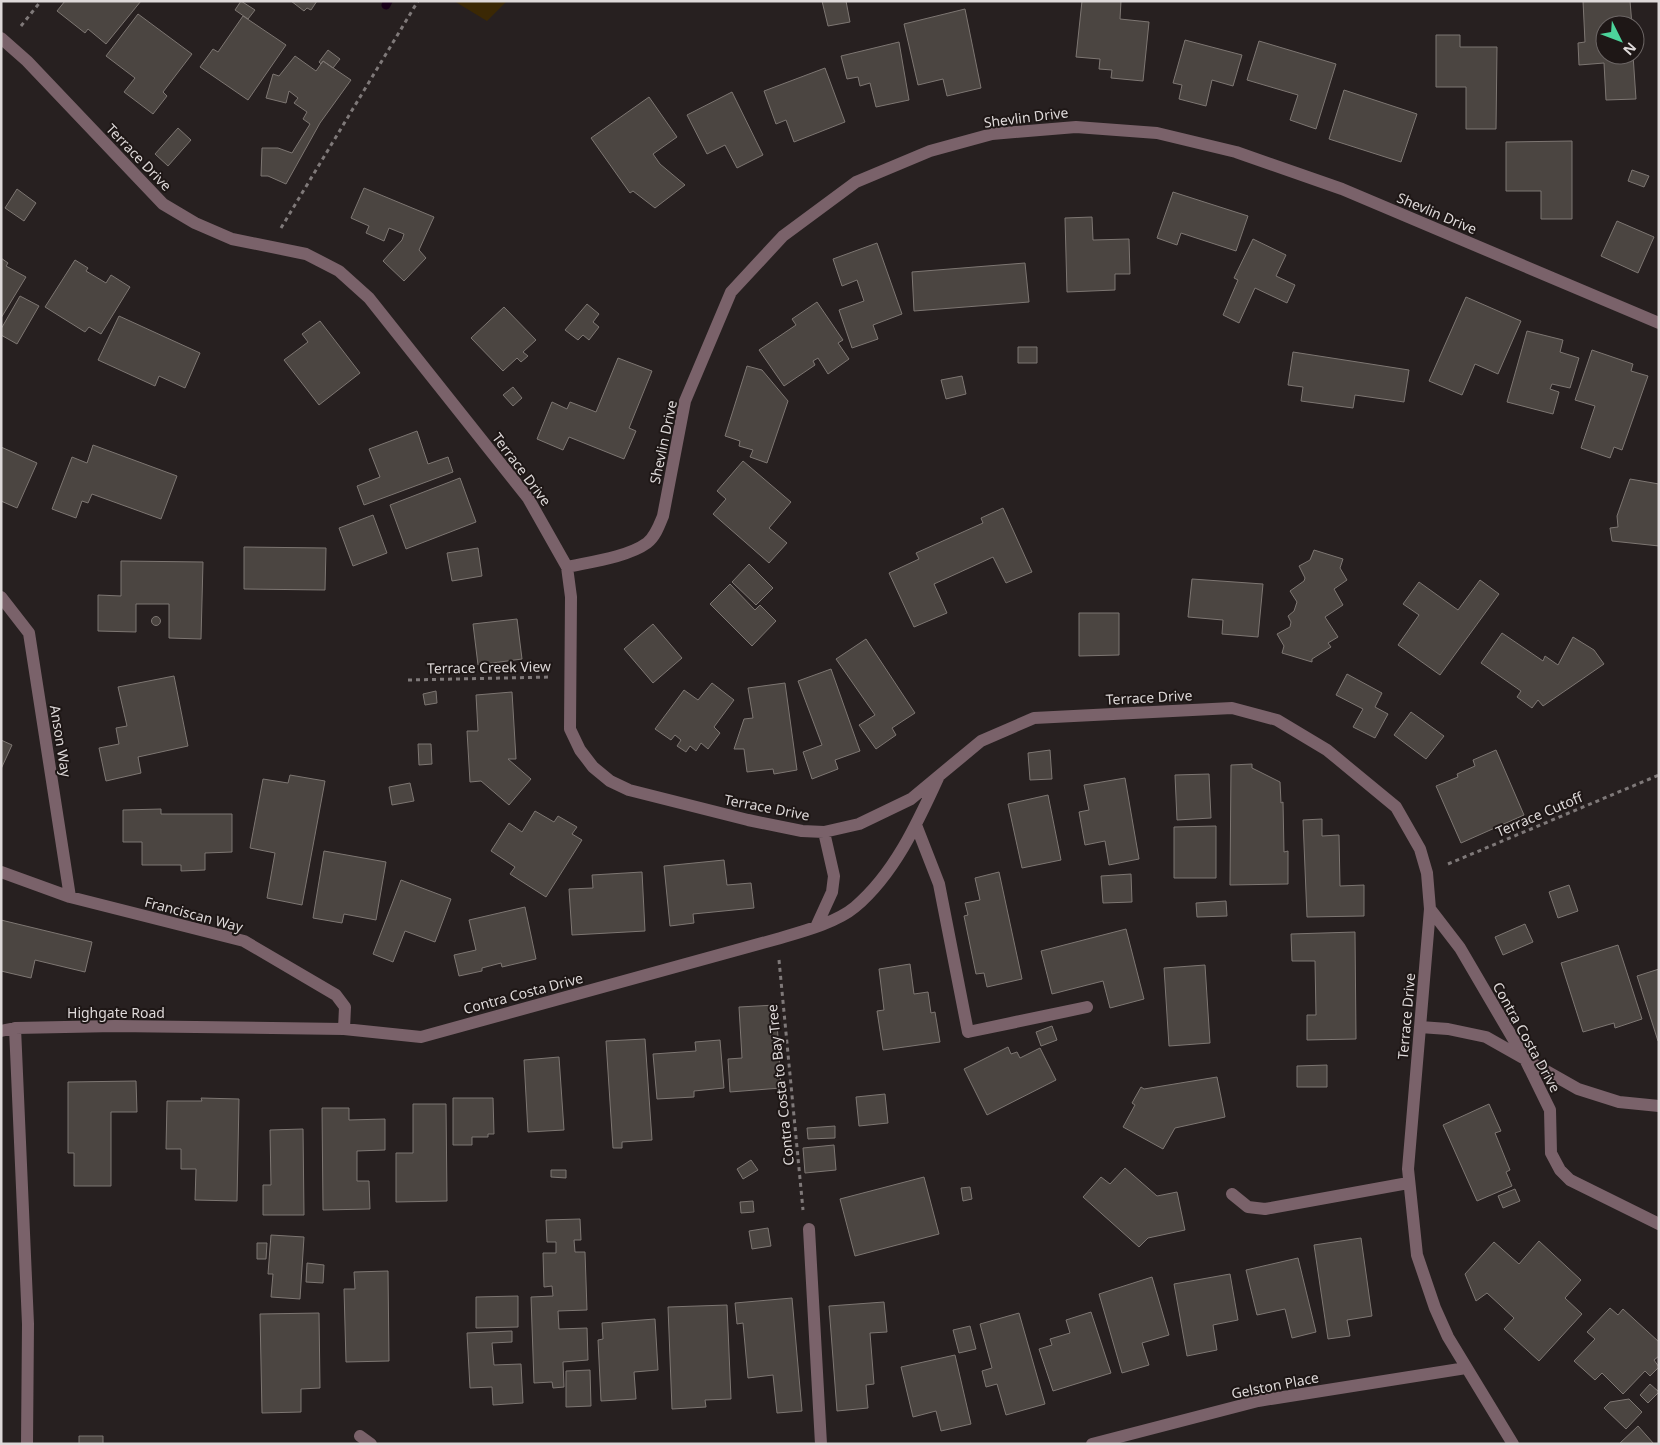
<svg xmlns="http://www.w3.org/2000/svg" width="1660" height="1445" font-family="'Noto Sans',sans-serif">
  <style>
    .green { fill: #3b2804 }
    .lines { fill: none; stroke-linecap: round; stroke-linejoin: round }
    .stream { stroke: #180018; stroke-width: 9 }
    .building { fill: #4b4541; stroke: #7d7672 }
    .path { stroke: #7f7979; stroke-width: 3; stroke-dasharray: 4 4; stroke-linecap: butt }
    .minor { stroke: #7a626a; stroke-width: 12 }
    .labels { text-anchor: middle; dominant-baseline: central; stroke-width: 4; stroke-linejoin: round; paint-order: stroke }
    .street-label { font-size: 14px; fill: #ded9d9; stroke: #1e1716 }
  </style>
  <rect width="100%" height="100%" fill="#272020"/>
  <path class="green" d="M454 1H507L487 21Z"/>
  <g class="lines">
    <path class="stream" d="M386 5 388 1"/>
  </g>
  <path class="building" d="M65 1H141L106 44 88 29 85 33 57 11Z
    M241 1 255 10 248 19 235 10Z
    M291 1H317L311 10 307 8 304 11Z
    M822 1H846L850 22 828 26Z
    M1082 1H1121L1120 19 1149 22 1143 81 1111 78 1112 70 1099 69 1100 59 1076 57Z
    M1583 1H1630L1632 25H1605V55H1633L1636 99 1606 100 1604 63 1579 65 1578 43 1585 42Z
    M965 9 981 88 947 96 943 79 918 85 904 24Z
    M138 14 192 54 163 92 167 96 153 114 124 92 135 78 106 56Z
    M243 16 286 45 248 100 200 67 213 49 218 52Z
    M1436 35H1460V47H1497L1496 129H1466V87H1436Z
    M1185 40 1242 55 1233 86 1212 80 1206 106 1179 99 1182 85 1173 83Z
    M1259 41 1336 64 1316 129 1290 120 1298 95 1247 80Z
    M899 42 909 100 876 107 870 83 860 86 858 77 847 79 841 56Z
    M328 50 340 59 333 68 323 61 321 64 319 62Z
    M295 56 316 71 323 61 351 80 320 123 286 184 268 176H261L262 148H278L292 153 310 124 303 119 307 112 294 103 298 98 289 91 286 103 266 98 273 74 279 76Z
    M825 68 845 122 794 142 786 120 776 124 764 91Z
    M1344 90 1417 114 1401 162 1329 139Z
    M732 92 763 155 737 168 725 145 707 154 687 115Z
    M649 97 677 137 653 154 660 164 685 185 655 208 633 191 630 193 591 138Z
    M178 128 191 140 168 166 155 154Z
    M1572 141V219H1541V191H1506V142Z
    M1632 170 1649 176 1644 187 1628 181Z
    M364 188 434 217 419 250 426 258 404 281 383 261 402 240 404 234 389 228 384 241 366 233 369 226 351 218Z
    M17 189 36 203 24 221 5 208Z
    M1173 192 1248 216 1236 251 1181 233 1177 245 1157 238Z
    M1092 217 1093 240 1129 239 1130 274H1115V290L1067 292 1065 218Z
    M1617 221 1654 237 1638 273 1601 256Z
    M1253 239 1286 255 1276 276 1295 285 1287 303 1255 288 1239 323 1223 315 1238 280 1234 278Z
    M877 243 902 314 873 325 878 339 852 348 839 310 864 301 857 280 842 286 833 259Z
    M1 258 8 263 6 266 26 277 1 318Z
    M75 260 88 268 86 271 106 283 111 275 130 287 101 334 89 327 85 332 45 307Z
    M1025 263 1029 302 914 311 912 272Z
    M20 296 39 306 17 344 1 335V329Z
    M1466 297 1521 321 1498 374 1475 364 1462 395 1429 381Z
    M817 302 843 340 838 343 849 359 828 374 818 358 813 361 815 365 784 386 759 350 796 325 792 319Z
    M587 304 599 314 593 322 599 327 589 340 583 335 578 340 565 330Z
    M504 307 536 340 523 352 528 356 521 362 517 358 503 371 471 338Z
    M119 316 200 353 185 388 159 376 155 386 98 360Z
    M320 321 360 373 319 405 284 360 308 342 302 334Z
    M1527 331 1563 340 1560 352 1579 358 1570 388 1552 384 1550 389 1559 392 1553 414 1507 402Z
    M1018 347H1037V363H1018Z
    M1592 350 1633 364 1631 371 1648 376 1622 450 1614 447 1610 458 1581 448 1595 406 1575 400Z
    M1293 352 1409 370 1404 402 1355 395 1353 408 1301 401 1303 387 1288 385Z
    M618 358 652 371 629 428 636 431 624 459 569 437 563 450 537 439 552 402 567 409 570 402 596 412Z
    M747 366 762 370 788 401 767 463 750 457 753 450 739 446 740 441 725 436Z
    M962 376 966 394 946 399 941 380Z
    M513 387 522 398 513 406 503 395Z
    M417 431 428 464 448 457 453 472 364 505 357 486 380 477 369 449Z
    M93 445 177 476 161 519 92 494 88 503 82 501 76 518 52 509 72 457 87 463Z
    M1 447 37 463 17 508 1 501Z
    M743 461 791 502 769 528 787 543 769 563 713 514 726 499 717 491Z
    M460 478 476 522 406 549 390 505Z
    M1630 479 1659 484V546L1612 541 1610 528 1618 527 1617 516Z
    M1003 508 1032 572 1006 583 993 557 934 584 947 613 914 627 889 573 919 559 916 553 983 523 981 518Z
    M373 515 387 553 353 566 339 528Z
    M244 547 326 548 325 590 244 589Z
    M478 548 482 576 452 581 447 553Z
    M1314 550 1343 559 1340 568 1347 580 1334 589 1343 605 1325 617 1338 637 1328 643 1331 647 1312 659V662L1282 653 1284 646 1277 634 1290 627 1291 622 1288 616 1294 611 1297 602 1290 591 1304 581 1305 578 1299 566 1310 560Z
    M121 561 203 562 201 639 169 638V604H136V632L98 631V595L121 596Z
    M749 564 773 588 756 605 732 582Z
    M1192 579 1263 584 1258 637 1222 634 1223 620 1188 617Z
    M1480 580 1499 594 1440 675 1398 645 1419 615 1403 604 1419 582 1458 610Z
    M730 584 755 610 760 605 776 621 752 646 710 604Z
    M1079 613H1119V655L1079 656Z
    M151.5 621a4.5 4.5 0 1 1 9 0a4.5 4.5 0 1 1-9 0Z
    M517 619 522 659 478 665 473 624Z
    M653 624 682 658 653 683 624 649Z
    M1502 633 1543 661 1545 656 1558 665 1573 637 1594 650 1604 664 1543 706 1538 700 1532 708 1517 697 1521 691 1481 663Z
    M866 639 915 713 892 728 896 735 876 749 859 725 875 715 836 659Z
    M831 669 860 751 835 760 838 769 812 779 803 752 822 745 798 681Z
    M1347 674 1382 693 1375 707 1388 714 1375 738 1353 727 1363 709 1336 695Z
    M174 676 188 746 138 757 141 773 106 781 99 748 119 744 116 728 127 726 118 687Z
    M712 683 734 700 714 727 720 733 708 749 701 743 696 751 690 746 686 752 677 746 681 740 675 735 671 740 655 729 684 690 698 700Z
    M785 683 797 770 774 774 773 769 747 772 744 749H734L744 719 753 718 748 688Z
    M436 691 437 703 425 705 423 694Z
    M512 692 516 759H508L531 779 509 805 481 781 470 782 467 731H478L476 695Z
    M1411 712 1444 736 1426 759 1394 735Z
    M1 740 12 745 1 769Z
    M418 744H431L432 764 419 765Z
    M1050 750 1052 779 1030 780 1028 753Z
    M1496 750 1524 815 1461 843 1436 786 1458 777 1457 774 1475 766 1473 760Z
    M1252 764V768L1280 782 1281 803 1283 802 1284 852 1288 851V884L1230 885 1231 765Z
    M1209 774 1211 818 1177 820 1175 775Z
    M290 775 325 781 302 905 267 898 275 853 250 848 263 779 288 783Z
    M1125 778 1139 859 1109 865 1105 841 1085 845 1079 812 1089 810 1084 785Z
    M410 783 414 801 392 805 389 787Z
    M1048 795 1061 860 1022 868 1008 804Z
    M161 809V814H232V852L205 853V870L181 871V865H142V842H123V810Z
    M535 811 554 822 558 816 577 827 572 834 582 840 546 897 510 874 515 867 491 851 509 823 522 832Z
    M1322 819V836L1339 835 1340 886 1364 885V916L1307 917 1303 820Z
    M1216 826V878H1174V827Z
    M324 851 386 862 376 920 344 914 342 923 313 918Z
    M724 860 727 885 751 883 754 908 693 914 694 923 670 926 664 866Z
    M642 872 645 931 572 935 569 889 593 888 592 875Z
    M999 872 1022 979 987 987 984 973 976 974 964 916 968 915 965 903 980 900 975 878Z
    M1131 874 1132 902 1103 903 1101 876Z
    M401 880 451 899 435 942 405 931 393 962 373 954Z
    M1569 885 1578 911 1558 918 1549 892Z
    M1226 901 1227 916 1197 917 1196 903Z
    M525 907 536 959 502 967 501 963 482 968V971L459 976 454 955 476 950 469 920Z
    M1 920 92 942 85 972 35 960 31 978 1 971Z
    M1525 924 1533 942 1503 955 1495 937Z
    M1126 929 1144 999 1110 1008 1103 981 1052 994 1041 951Z
    M1355 932 1356 1039 1307 1040V1015H1316L1315 961H1292L1291 934Z
    M1618 945 1642 1019 1615 1028 1614 1023 1583 1032 1561 963Z
    M910 964 914 994 928 992 931 1013 935 1012 940 1042 883 1050 877 1011 884 1010 879 969Z
    M1205 965 1210 1043 1169 1046 1164 968Z
    M1659 969V1041H1658L1637 976Z
    M776 1005 781 1088 730 1092 728 1059 742 1058 739 1007Z
    M1052 1026 1057 1040 1041 1046 1036 1032Z
    M645 1039 652 1140 622 1142V1148H613L606 1041Z
    M720 1040 724 1088 694 1091V1097L657 1099 653 1054 696 1051 695 1042Z
    M1008 1047 1011 1054 1017 1052 1020 1058 1040 1048 1056 1080 987 1115 964 1069Z
    M559 1057 564 1130 528 1132 524 1060Z
    M1327 1065V1087H1297V1066Z
    M1217 1077 1225 1117 1175 1128 1163 1149 1123 1127 1135 1105 1132 1103 1141 1087 1144 1089Z
    M136 1081 137 1112H111V1186H74V1153H68V1082Z
    M885 1094 888 1123 859 1126 856 1097Z
    M201 1098 239 1099 237 1201 195 1200 196 1169H181V1149H166L167 1101H202Z
    M453 1098H493L494 1134H488V1137H472V1145H453Z
    M413 1104H446L447 1201 396 1202V1153H413Z
    M1489 1104 1501 1131 1495 1133 1510 1170 1506 1172 1512 1186 1477 1201 1443 1125Z
    M322 1108H349V1120L385 1119V1150L357 1151V1181H369L370 1209 323 1210Z
    M835 1126V1138L808 1139 807 1128Z
    M303 1129 304 1215H263V1185H271L270 1130Z
    M834 1145 836 1170 805 1173 803 1148Z
    M751 1160 758 1170 743 1179 737 1169Z
    M1125 1168 1157 1196 1177 1192 1185 1230 1148 1238 1139 1247 1083 1197 1101 1177 1110 1184Z
    M551 1170H566V1178L551 1177Z
    M924 1177 939 1234 855 1256 840 1199Z
    M970 1187 972 1199 963 1201 961 1188Z
    M1515 1189 1520 1201 1503 1208 1498 1196Z
    M753 1201 754 1212 741 1213 740 1202Z
    M580 1219 581 1240H574L575 1252H585L587 1310 558 1311 559 1329 587 1328 588 1360 563 1362 564 1387 553 1388 552 1382 534 1383 531 1297 553 1296 552 1286 544 1287 543 1253H556V1242H547L546 1220Z
    M768 1228 771 1246 752 1249 749 1231Z
    M271 1235 304 1237 300 1299 271 1297 273 1274H268Z
    M1361 1238 1372 1316 1347 1320 1350 1336 1328 1339 1314 1245Z
    M1539 1241 1581 1280 1565 1298 1582 1314 1539 1361 1504 1329 1514 1318 1487 1293 1476 1301 1465 1274 1494 1242 1519 1264Z
    M257 1243H267L266 1259H257Z
    M1298 1258 1316 1332 1292 1338 1285 1309 1257 1315 1246 1270Z
    M307 1263 324 1265 323 1283 306 1282Z
    M388 1271 389 1361 346 1362 344 1289H355L354 1272Z
    M1230 1274 1238 1320 1213 1325 1217 1350 1187 1356 1174 1284Z
    M1152 1277 1169 1335 1142 1343 1149 1365 1122 1373 1099 1294Z
    M518 1296V1327L476 1328V1297Z
    M792 1298 802 1411 777 1413 773 1375 748 1378 743 1323 737 1324 735 1303Z
    M884 1302 887 1332 870 1333 874 1384 866 1385 868 1408 837 1411 829 1306Z
    M727 1305 731 1399 705 1400 706 1407 672 1409 668 1307Z
    M1610 1308 1618 1315 1623 1309 1659 1342V1356L1654 1360 1659 1367 1650 1376 1645 1371 1623 1394 1602 1373 1595 1380 1574 1361 1595 1339 1587 1332Z
    M1091 1312 1111 1373 1053 1391 1039 1349 1052 1345 1050 1339 1070 1333 1066 1320Z
    M319 1313 320 1388 301 1389V1412L262 1413 260 1314Z
    M1019 1313 1045 1404 1006 1415 997 1384 986 1387 982 1371 992 1368 980 1324Z
    M655 1319 658 1370 634 1372 636 1399 601 1401 598 1340 603 1339 602 1323Z
    M970 1326 976 1349 959 1353 953 1330Z
    M512 1331V1342L492 1343 494 1365 521 1364 523 1403 493 1405 492 1387 470 1388 467 1333Z
    M955 1355 971 1424 941 1431 936 1411 913 1417 901 1367Z
    M590 1370 591 1406 566 1407V1371Z
    M1650 1384 1659 1392 1648 1403 1640 1395Z
    M1629 1399 1642 1412 1626 1429 1604 1408 1610 1402Z
    M1638 1426 1654 1444H1619Z
    M79 1436H103V1444H79Z"/>
  <g class="lines">
    <path class="path" d="M21 26 41 1
      M281 228 418 1
      M408 680 550 677
      M1448 864 1659 775
      M779 960 803 1210"/>
    <path class="minor" d="M1 38 27 61 163 204 195 223 232 239 306 254 339 271 369 298 528 498 567 567 571 597 570 729 580 750 593 767 610 781 629 790 748 820 802 831 824 832 859 824 911 799 981 741 1034 718 1232 708 1277 720 1327 750 1396 807 1420 849 1427 873 1430 909 1408 1169 1417 1255 1435 1308 1448 1337 1513 1444
      M567 567C590 562 628 557 647 543 655 537 659 526 663 516L685 401 731 292 783 236 856 182 930 151 992 134 1076 127 1157 133 1236 152 1342 189 1659 323
      M1 597 29 633 70 897
      M916 825 939 884 968 1032 1087 1007
      M1 872 70 897 244 941 336 995 345 1007 344 1029
      M1430 909 1460 948 1525 1059 1550 1110 1551 1153 1560 1170 1570 1180 1659 1224
      M816 927 832 892 834 876 824 832
      M1420 1027 1448 1029 1486 1037 1578 1089 1619 1102 1659 1106
      M15 1028 28 1324 27 1444
      M1 1031 15 1028 115 1026 344 1029 421 1037 777 939C801 932 836 923 855 907 894 874 917 824 938 778
      M1232 1194 1248 1207 1265 1209 1408 1183
      M809 1229 821 1444
      M360 1436 371 1444
      M1092 1444 1258 1401 1466 1368"/>
  </g>
  <g class="labels">
    <g class="street-label">
      <text transform="translate(1026 117) rotate(-7)">Shevlin Drive</text>
      <text transform="translate(139 157) rotate(46)">Terrace Drive</text>
      <text transform="translate(1437 213) rotate(23)">Shevlin Drive</text>
      <text transform="translate(663 442) rotate(-78)">Shevlin Drive</text>
      <text transform="translate(522 469) rotate(53)">Terrace Drive</text>
      <text transform="translate(489 667) rotate(-1)">Terrace Creek View</text>
      <text transform="translate(1149 697) rotate(-3)">Terrace Drive</text>
      <text transform="translate(61 741) rotate(81)">Anson Way</text>
      <text transform="translate(767 807) rotate(11)">Terrace Drive</text>
      <text transform="translate(1539 814) rotate(-23)">Terrace Cutoff</text>
      <text transform="translate(194 914) rotate(15)">Franciscan Way</text>
      <text transform="translate(523 993) rotate(-15)">Contra Costa Drive</text>
      <text x="116" y="1012">Highgate Road</text>
      <text transform="translate(1406 1016) rotate(-85)">Terrace Drive</text>
      <text transform="translate(1527 1037) rotate(61)">Contra Costa Drive</text>
      <text transform="translate(780 1085) rotate(-96)">Contra Costa to Bay Tree</text>
      <text transform="translate(1275 1385) rotate(-11)">Gelston Place</text>
    </g>
  </g>
  <rect width="1660" height="1445" fill="none" stroke="#ded9d9" stroke-width="5"/>
  <g transform="translate(1620 40) rotate(132)"><circle r="24" fill="#1e1716" stroke="#6b6564"/>
  <path d="M0-4L9 19L0 12L-9 19Z" fill="#4cd49b"/>
  <text y="-8" font-size="14" font-weight="bold" text-anchor="middle" fill="#ded9d9">N</text>
  </g>
</svg>
